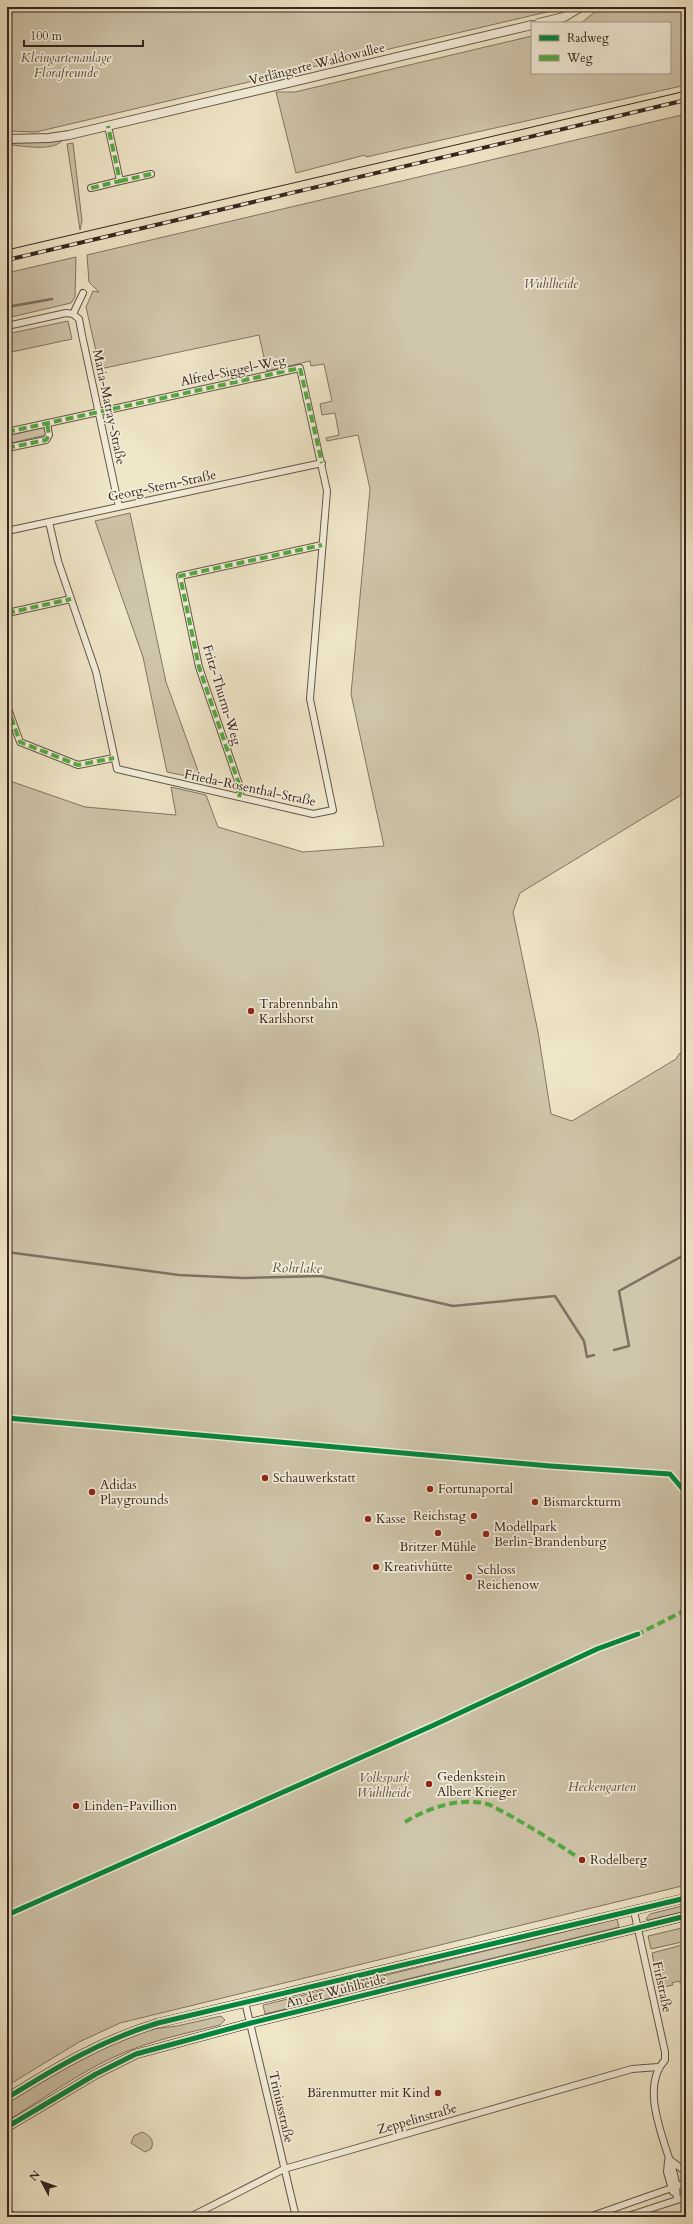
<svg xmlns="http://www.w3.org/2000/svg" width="693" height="2224" font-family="Cardo,serif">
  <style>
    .green { fill: #d0c6ac; stroke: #827565 }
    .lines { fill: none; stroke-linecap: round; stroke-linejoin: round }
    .stream { stroke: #7f7162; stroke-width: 2.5 }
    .minor-casing { stroke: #645549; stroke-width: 8 }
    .tertiary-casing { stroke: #645549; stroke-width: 10 }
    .secondary-casing { stroke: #35241e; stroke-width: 10 }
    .minor { stroke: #f5efdc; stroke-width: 6 }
    .tertiary { stroke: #f5efdc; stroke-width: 8 }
    .secondary { stroke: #f5efdc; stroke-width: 9 }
    .tram { stroke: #35241e; stroke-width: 1 }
    .rail-casing { stroke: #35241e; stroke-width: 4 }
    .rail { stroke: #f5efdc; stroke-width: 2.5; stroke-dasharray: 8; stroke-linecap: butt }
    .quiet { stroke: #54aa43; stroke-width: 4; stroke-dasharray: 8 4; stroke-linecap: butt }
    .cycleway-casing { stroke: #f5efdc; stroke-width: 8 }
    .cycleway { stroke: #00873e; stroke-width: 5 }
    .poi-dot { fill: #8f2418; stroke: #f5efdc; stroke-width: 1.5 }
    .labels { text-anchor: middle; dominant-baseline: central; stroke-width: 3.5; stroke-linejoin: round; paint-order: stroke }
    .park-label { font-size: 13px; font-style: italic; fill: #5c4c42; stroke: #f5efdc }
    .street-label { font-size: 13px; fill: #35241e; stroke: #f5efdc }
    .poi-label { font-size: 13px; fill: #35241e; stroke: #f5efdc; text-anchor: start }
    .water-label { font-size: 14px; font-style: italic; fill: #605146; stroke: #f5efdc }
  </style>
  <rect width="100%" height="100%" fill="#f0e7c9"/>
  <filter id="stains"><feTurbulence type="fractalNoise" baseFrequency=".005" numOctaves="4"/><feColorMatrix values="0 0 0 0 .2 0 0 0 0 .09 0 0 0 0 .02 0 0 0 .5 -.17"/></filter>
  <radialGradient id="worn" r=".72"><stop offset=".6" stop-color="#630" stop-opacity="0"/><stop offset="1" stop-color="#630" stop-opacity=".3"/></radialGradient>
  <path class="green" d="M7 7H568L36 132 7 131Z
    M601 7H686V85L366 157 365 155 296 173 276 92H295L532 36V73H670V23H581Z
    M686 114V792L520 893 513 912 538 1032 551 1114 572 1121 676 1059 679 1054 686 1050V1885L120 2023 79 2042 7 2086V780L85 807 176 815 171 787 206 795 218 827 303 852 384 846 351 694 370 489 358 435 327 441 326 438 339 435 335 413 322 415 320 404 332 401 324 364 311 366 310 361 267 371 259 335 100 369 86 307 93 291 99 292 89 282 87 255Z
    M61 140V142C48 151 26 146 11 145L12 143Z
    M73 143 82 221 80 230 67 144Z
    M76 257 75 297 71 303 7 318V273Z
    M68 321 72 339 7 353V334Z
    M44 427 46 435 7 444V436Z
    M130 513 166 682 201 779 167 772 143 657 95 521Z
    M686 1905V1911L648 1920 646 1919 650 1914Z
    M617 1919 619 1927 265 2014 263 2005Z
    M686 1927V1941L651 1949 648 1936Z
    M686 1944V1982L680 1983 679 1981 672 1983 673 1985 659 1988 652 1953Z
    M221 2016 225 2020 220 2025C187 2033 154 2040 123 2053 82 2070 45 2098 7 2121V2103L89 2053 152 2029 177 2026Z
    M142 2132C150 2135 155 2141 151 2149L145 2152 131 2143 134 2136Z"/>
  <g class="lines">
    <path class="stream" d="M7 307 52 299
      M7 1252 179 1275 243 1278 321 1276 453 1306 555 1296 584 1341 587 1357 594 1355
      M614 1350 629 1346 619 1291 686 1254"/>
    <g class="minor-casing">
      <path id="minor" d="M120 181 151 174
        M91 188 120 181 108 126
        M73 314 79 319 82 335 119 507
        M7 326 66 313 73 314 83 293
        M7 432 300 368 327 491 310 699 333 810 313 814 300 811 117 769 96 672 58 561 49 522
        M7 448 46 440 49 435 47 423
        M7 531 322 463
        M7 613 71 599
        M7 706 20 742 78 765 114 758
        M239 797 241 790 199 667 180 576 322 545
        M634 1911 665 2052V2060C638 2089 667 2145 675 2178 677 2185 676 2193 677 2200
        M245 2002 296 2217
        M670 2160 686 2172
        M668 2161 667 2172 673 2192
        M7 2211 14 2217
        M190 2217 284 2169 632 2069 658 2067
        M589 2217 686 2183
        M625 2217 686 2197"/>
    </g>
    <g class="tertiary-casing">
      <path id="tertiary" d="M539 23 564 17 581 7
        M7 139 49 138 69 135 532 25"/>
    </g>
    <g class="secondary-casing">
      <path id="secondary" d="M7 2098C57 2067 102 2040 158 2023L686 1898
        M7 2127 96 2074 136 2054 251 2023 686 1916"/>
    </g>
    <use href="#minor" class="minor"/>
    <use href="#tertiary" class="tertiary"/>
    <use href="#secondary" class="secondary"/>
    <path class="tram" d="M7 250 686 91"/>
    <g class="rail-casing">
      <path id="rail" d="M7 260 686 100"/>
    </g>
    <use href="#rail" class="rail"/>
    <path class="quiet" d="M120 181 151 174
      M91 188 120 181 108 126
      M7 432 300 368 322 463
      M7 448 46 440 49 435 47 423
      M7 613 71 599
      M7 706 20 742 78 765 114 758
      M239 797 241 790 199 667 180 576 322 545
      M636 1635 686 1610
      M405 1822C428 1808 459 1797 487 1804 494 1806 502 1812 509 1815 534 1829 558 1844 582 1860"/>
    <g class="cycleway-casing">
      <path id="cycleway" d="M7 1418 550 1466 670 1474 686 1493
        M7 1915 434 1725 597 1649 638 1634
        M7 2098C57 2067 102 2040 158 2023L686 1898
        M7 2127 96 2074 136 2054 251 2023 686 1916"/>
    </g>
    <use href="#cycleway" class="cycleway"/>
  </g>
  <g class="poi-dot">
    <circle cx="251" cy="1011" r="4"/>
    <circle cx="265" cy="1478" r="4"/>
    <circle cx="430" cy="1489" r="4"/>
    <circle cx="92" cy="1492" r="4"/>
    <circle cx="535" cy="1502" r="4"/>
    <circle cx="474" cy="1516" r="4"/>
    <circle cx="368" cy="1519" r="4"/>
    <circle cx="438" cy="1533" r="4"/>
    <circle cx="486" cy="1534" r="4"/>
    <circle cx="376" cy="1567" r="4"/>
    <circle cx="469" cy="1577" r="4"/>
    <circle cx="429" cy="1784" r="4"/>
    <circle cx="76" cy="1806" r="4"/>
    <circle cx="582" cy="1860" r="4"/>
    <circle cx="438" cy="2093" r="4"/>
  </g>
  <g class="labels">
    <g class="park-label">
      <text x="66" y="58">Kleingartenanlage<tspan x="66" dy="15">Florafreunde</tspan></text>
      <text x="551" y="284">Wuhlheide</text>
      <text x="384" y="1778">Volkspark<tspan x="384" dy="15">Wuhlheide</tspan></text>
      <text x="602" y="1787">Heckengarten</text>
    </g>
    <g class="street-label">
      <text transform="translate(317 64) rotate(-14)">Verlängerte Waldowallee</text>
      <text transform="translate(233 371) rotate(-12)">Alfred-Siggel-Weg</text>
      <text transform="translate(109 407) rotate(78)">Maria-Matray-Straße</text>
      <text transform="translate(162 486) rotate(-12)">Georg-Stern-Straße</text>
      <text transform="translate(222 695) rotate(73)">Fritz-Thurm-Weg</text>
      <text transform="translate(250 788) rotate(12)">Frieda-Rosenthal-Straße</text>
      <text transform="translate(662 1987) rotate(78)">Firlstraße</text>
      <text transform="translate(336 1991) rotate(-14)">An der Wuhlheide</text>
      <text transform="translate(281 2107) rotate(77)">Triniusstraße</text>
      <text transform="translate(417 2119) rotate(-16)">Zeppelinstraße</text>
    </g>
    <g class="poi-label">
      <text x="259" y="1004">Trabrennbahn<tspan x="259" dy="15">Karlshorst</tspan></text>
      <text x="273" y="1478">Schauwerkstatt</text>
      <text x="100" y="1485">Adidas<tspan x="100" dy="15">Playgrounds</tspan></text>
      <text x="438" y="1489">Fortunaportal</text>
      <text x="543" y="1502">Bismarckturm</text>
      <text x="466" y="1516" text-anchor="end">Reichstag</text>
      <text x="376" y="1519">Kasse</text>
      <text x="494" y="1527">Modellpark<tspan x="494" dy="15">Berlin-Brandenburg</tspan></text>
      <text x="438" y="1547" text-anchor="middle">Britzer Mühle</text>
      <text x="384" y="1567">Kreativhütte</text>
      <text x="477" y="1570">Schloss<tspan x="477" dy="15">Reichenow</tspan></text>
      <text x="437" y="1777">Gedenkstein<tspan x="437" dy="15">Albert Krieger</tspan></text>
      <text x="84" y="1806">Linden-Pavillion</text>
      <text x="590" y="1860">Rodelberg</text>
      <text x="430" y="2093" text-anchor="end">Bärenmutter mit Kind</text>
    </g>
    <g class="water-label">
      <text transform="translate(297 1268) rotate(1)">Rohrlake</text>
    </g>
  </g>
  <rect width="693" height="2224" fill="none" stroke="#f0e7c9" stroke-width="24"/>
  <rect x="8" y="8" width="677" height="2208" fill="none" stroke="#35241e" stroke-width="2"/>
  <rect x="12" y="12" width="669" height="2200" fill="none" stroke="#35241e"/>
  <rect x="531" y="22" width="140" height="52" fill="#f5efdc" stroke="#a89e90"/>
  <rect x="539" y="35" width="20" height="6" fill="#00873e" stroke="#a89e90"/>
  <text x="567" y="42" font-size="12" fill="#35241e">Radweg</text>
  <rect x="539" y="55" width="20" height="6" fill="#54aa43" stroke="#a89e90"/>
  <text x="567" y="62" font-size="12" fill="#35241e">Weg</text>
  <g transform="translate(42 2182) rotate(311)" stroke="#f5efdc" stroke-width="3" paint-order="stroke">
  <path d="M0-3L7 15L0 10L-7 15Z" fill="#35241e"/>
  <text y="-6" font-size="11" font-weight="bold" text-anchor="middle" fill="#35241e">N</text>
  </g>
  <path d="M24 40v6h119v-6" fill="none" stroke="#35241e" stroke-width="2"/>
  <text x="30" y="40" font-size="12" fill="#35241e" stroke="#f5efdc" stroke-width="3" paint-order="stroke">100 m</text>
  <rect width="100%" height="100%" filter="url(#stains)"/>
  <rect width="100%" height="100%" fill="url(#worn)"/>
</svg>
